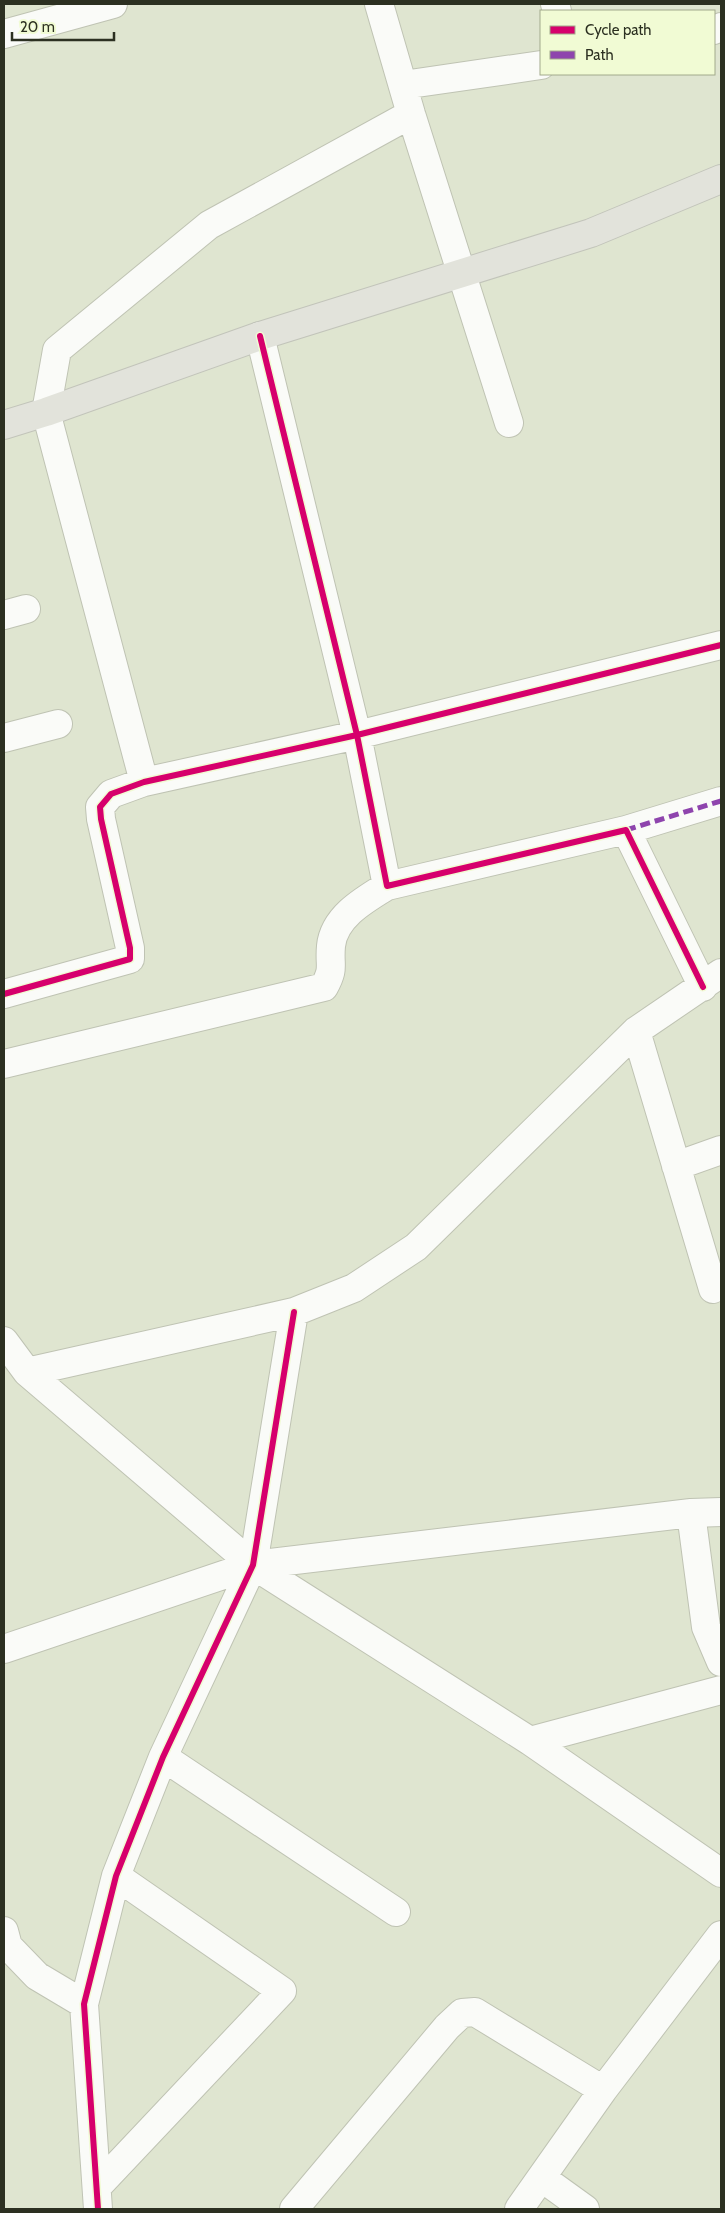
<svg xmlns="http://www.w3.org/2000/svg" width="725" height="2213" font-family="Cabin,sans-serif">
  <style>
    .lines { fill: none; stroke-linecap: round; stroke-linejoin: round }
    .minor-casing { stroke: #bfc3b3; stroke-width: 30 }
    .major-casing { stroke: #c2c4ba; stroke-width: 30 }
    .minor { stroke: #fafbf8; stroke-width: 28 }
    .major { stroke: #e2e3db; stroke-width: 28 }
    .quiet { stroke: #8e44ad; stroke-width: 5; stroke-dasharray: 10 5; stroke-linecap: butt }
    .cycleway-casing { stroke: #f1fbd4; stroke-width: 9 }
    .cycleway { stroke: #d6006c; stroke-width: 6 }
  </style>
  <rect width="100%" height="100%" fill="#dfe5d0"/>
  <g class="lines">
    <g class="minor-casing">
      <path id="minor" d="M379 4 411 114 509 423
        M555 4 557 11
        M714 30 721 27
        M4 34 113 4
        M403 85 541 65
        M260 336 357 735 387 886 626 830 703 987
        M4 615 26 609
        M4 738 58 724
        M144 782 46 412 57 350 209 225 411 114
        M626 830 721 801
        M4 994 130 959V948L101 819 100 807 111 794 144 782 357 735 721 645
        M636 1031 713 1289
        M4 1064 324 987C335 967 329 967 331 946 334 917 364 900 387 886
        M676 1166 721 1150
        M4 1341 27 1372 253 1565 530 1741 721 1873
        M27 1372 294 1312 354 1288 416 1247 636 1031 721 973
        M691 1513 706 1627 721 1662
        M4 1649 253 1565 691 1513 721 1512
        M530 1741 721 1690
        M163 1757 396 1912
        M4 1931 8 1946 37 1976 84 2004
        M542 2178 585 2209
        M97 2187 282 1991 116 1876
        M98 2209 84 2004 116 1876 163 1757 253 1565 294 1312
        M294 2209 447 2027 462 2013 475 2012 603 2090
        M519 2209 603 2090 721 1935"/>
    </g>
    <g class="major-casing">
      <path id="major" d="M4 425 46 412 260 336 591 233 721 179"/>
    </g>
    <use href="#minor" class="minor"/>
    <use href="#major" class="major"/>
    <path class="quiet" d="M626 830 721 801"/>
    <g class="cycleway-casing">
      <path id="cycleway" d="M260 336 357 735 387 886 626 830 703 987
        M4 994 130 959V948L101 819 100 807 111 794 144 782 357 735 721 645
        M98 2209 84 2004 116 1876 163 1757 253 1565 294 1312"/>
    </g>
    <use href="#cycleway" class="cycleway"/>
  </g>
  <rect width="725" height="2213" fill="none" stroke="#2c3021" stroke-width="10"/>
  <rect x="540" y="10" width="175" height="65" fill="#f1fbd4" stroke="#a2aa8c"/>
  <rect x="550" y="26" width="25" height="8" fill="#d6006c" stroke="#a2aa8c"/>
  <text x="585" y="35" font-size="15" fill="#2c3021">Cycle path</text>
  <rect x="550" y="51" width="25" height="8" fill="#8e44ad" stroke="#a2aa8c"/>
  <text x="585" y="60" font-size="15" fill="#2c3021">Path</text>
  <path d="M12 32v8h102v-8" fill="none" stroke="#2c3021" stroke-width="2.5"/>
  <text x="20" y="32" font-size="15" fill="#2c3021" stroke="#f1fbd4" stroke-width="4" paint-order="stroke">20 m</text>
</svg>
